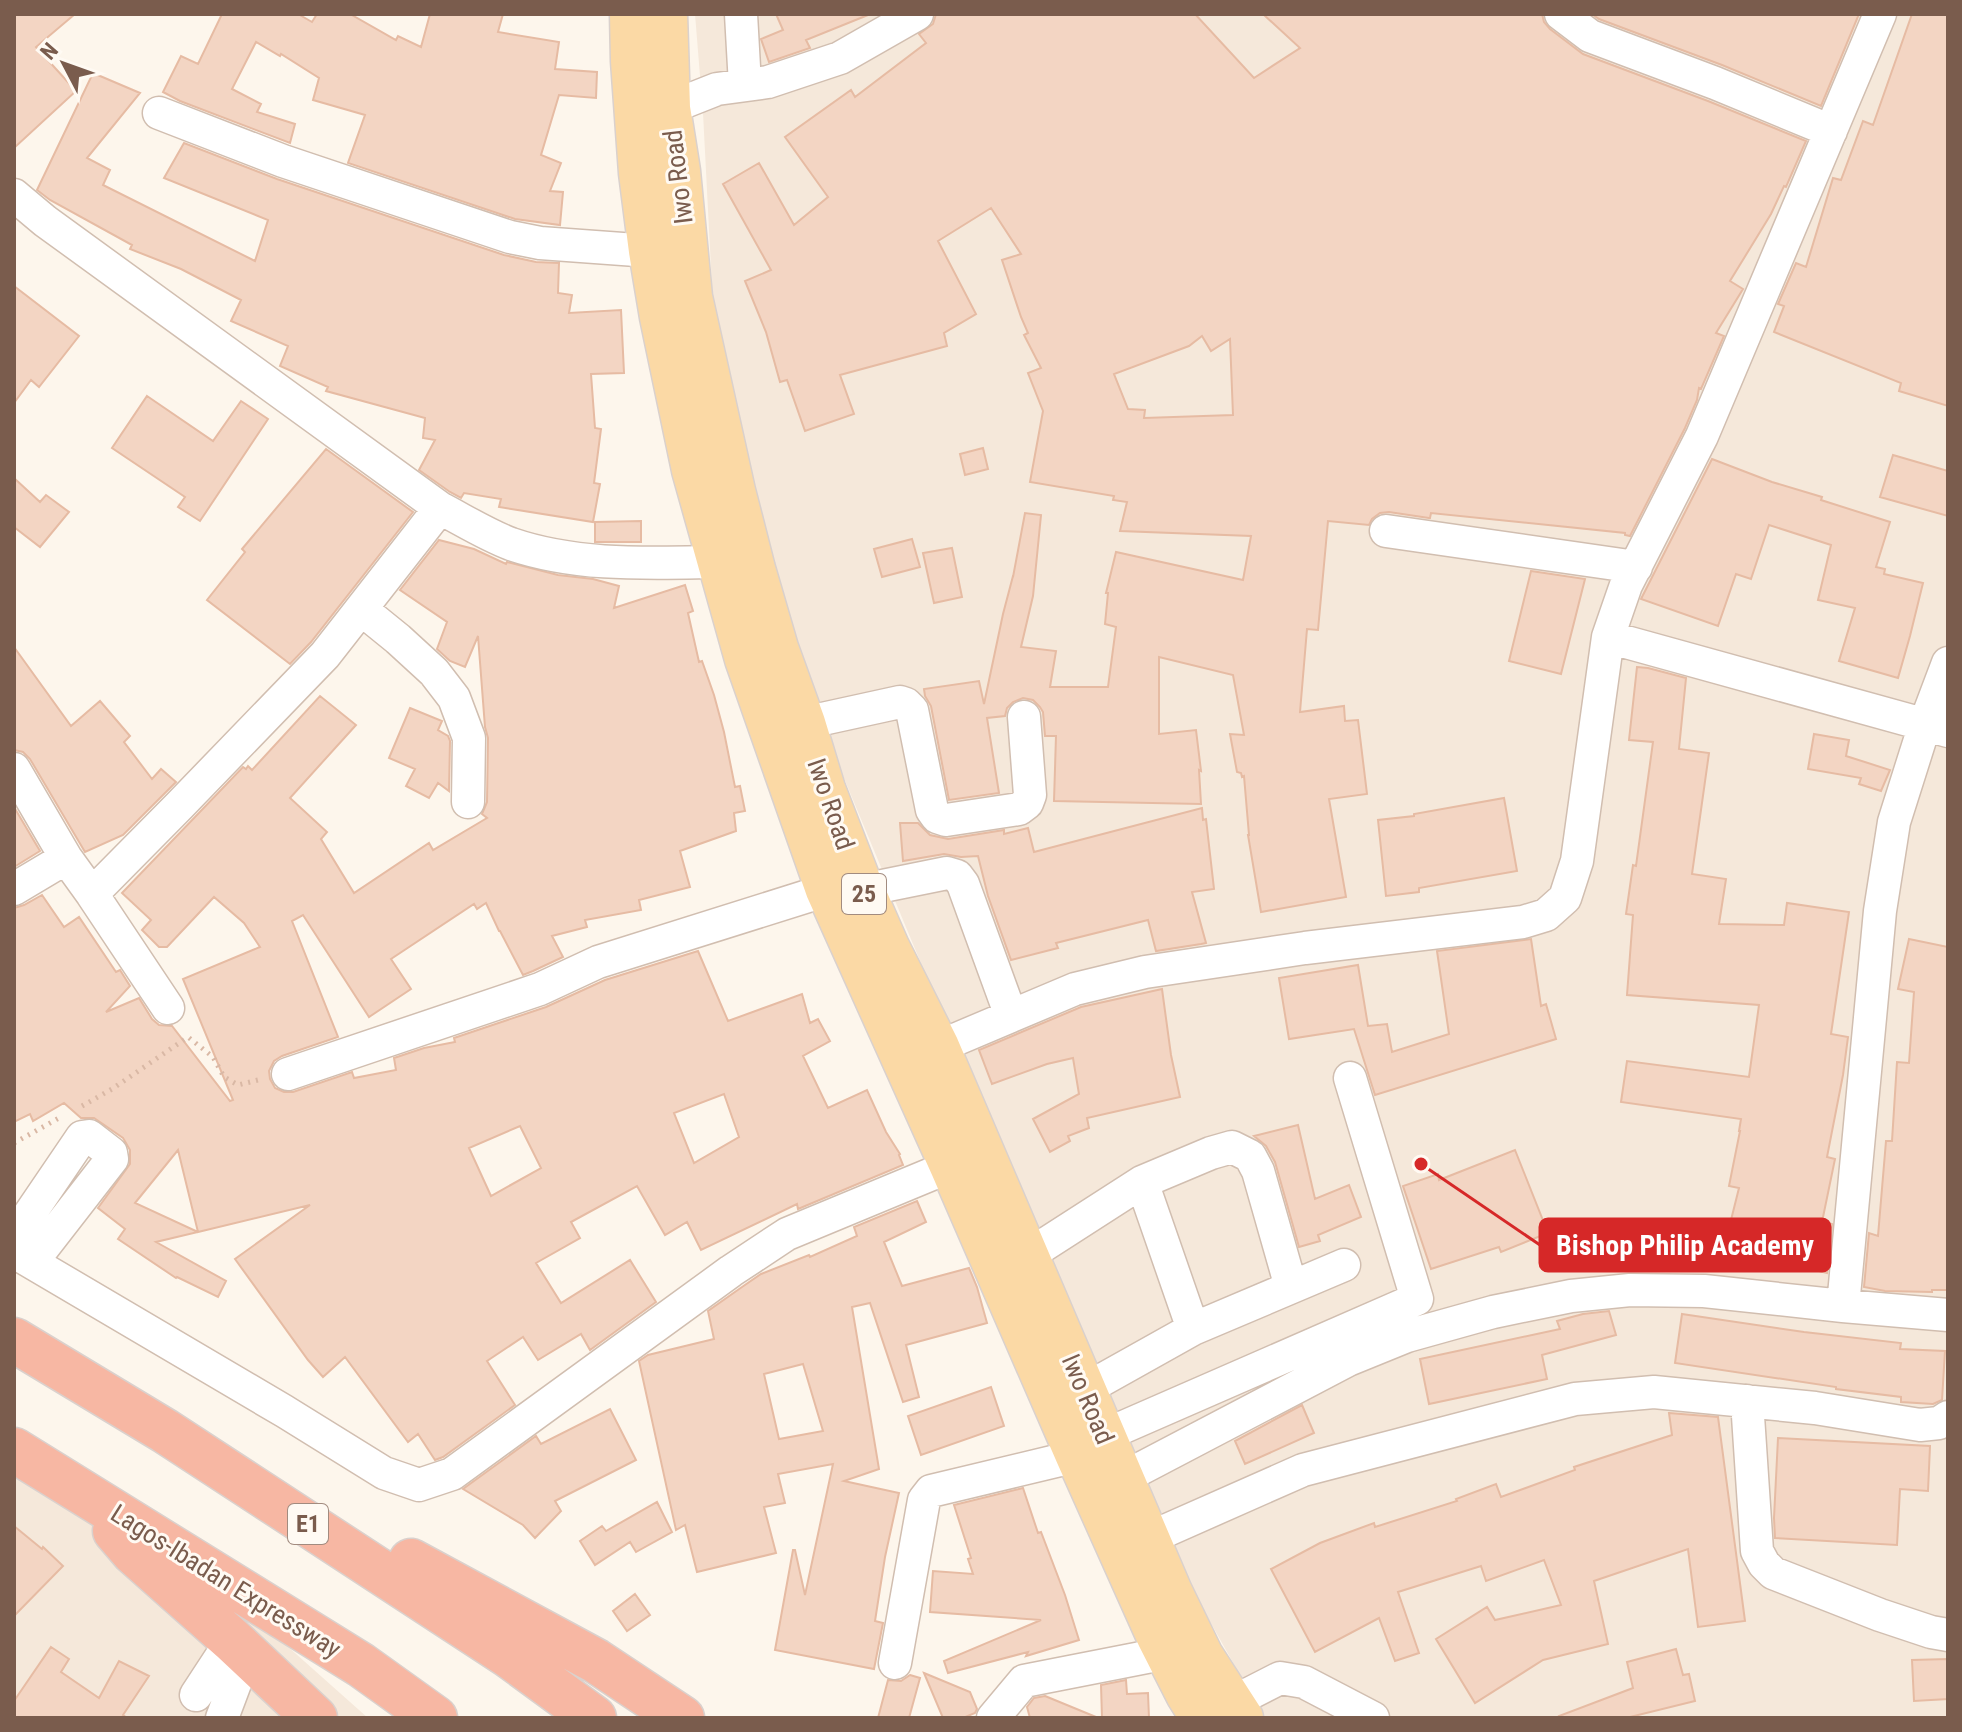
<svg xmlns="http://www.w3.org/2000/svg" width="1962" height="1732" font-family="'Roboto Condensed',sans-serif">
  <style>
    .residential { fill: #f5e8da }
    .building { fill: #f3d5c3; stroke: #e6bba3; stroke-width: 2; fill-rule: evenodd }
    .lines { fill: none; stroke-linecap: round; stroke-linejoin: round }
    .minor-casing { stroke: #d1beb0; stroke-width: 35 }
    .major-casing { stroke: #dad1cd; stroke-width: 45 }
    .highway-casing { stroke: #dad1cd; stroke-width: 47 }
    .path { stroke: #d9b8a5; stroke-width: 5; stroke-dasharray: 2 6; stroke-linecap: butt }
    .minor { stroke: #fff; stroke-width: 32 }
    .major { stroke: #fbd9a5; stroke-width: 42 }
    .highway { stroke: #f7b7a3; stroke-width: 44 }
    .labels { text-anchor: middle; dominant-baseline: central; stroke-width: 6; stroke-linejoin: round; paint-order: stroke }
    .shield { fill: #fffaf3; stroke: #a28b7f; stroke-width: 2 }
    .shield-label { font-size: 24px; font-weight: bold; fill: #7a5c4d }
    .street-label { font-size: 26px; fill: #7a5c4d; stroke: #fffaf3 }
    .leader { fill: none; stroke: #d62828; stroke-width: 3 }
    .callout-dot { fill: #d62828; stroke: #fffaf3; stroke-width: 3 }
    .callout { fill: #d62828; stroke: #d62828; stroke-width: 3 }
    .callout-label { font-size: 28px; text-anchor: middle; font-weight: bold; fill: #fff }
  </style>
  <rect width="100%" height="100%" fill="#fdf6ec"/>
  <path class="residential" d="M695 14H1948V1718H1264L1203 1609 1108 1424 980 1105 831 747 717 384 703 113Z
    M14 1426 102 1481 368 1718H14Z"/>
  <path class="building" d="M14 14H75L36 47 76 91 14 148Z
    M222 14H298L312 22 317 14H350L396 40 398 36 421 47 430 14H503L498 32 559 42 555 69 597 72 596 98 559 95 541 155 561 163 550 191 563 192 560 225 515 219 348 163 365 115 313 100 319 78 281 54 280 56 256 42 232 89 261 104 257 112 295 124 290 143 180 101 163 92 181 56 198 64Z
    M776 14H868V15L806 40 810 48 769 62 761 39 783 30Z
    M936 14H1195L1254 78 1300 48 1263 14H1542L1544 22 1550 29 1583 54 1708 101 1806 141 1786 187 1784 186 1771 214 1730 281 1743 289 1716 333 1724 336 1701 389 1699 388 1697 400 1685 428 1630 536 1625 535V533L1431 513 1430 518H1429L1389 512 1380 513 1372 519 1369 525 1328 521 1318 630 1307 629 1300 712 1344 706 1345 721 1358 720 1367 794 1329 799 1346 897 1261 912 1248 835H1249L1244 776 1242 777 1241 773 1237 772 1230 734 1244 735 1233 675 1159 657V734L1196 730 1201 771 1199 770 1201 804 1054 801 1056 736H1045L1043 712 1040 707 1033 700 1023 698 1013 702 1007 708 1005 716 987 718 999 793 949 800 931 706 925 696 924 689 979 681 984 704 1003 614 1013 576V577L1025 513 1041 515 1033 596 1021 647 1056 651 1050 687H1108L1116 627 1105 624 1108 593H1106L1116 552 1243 580 1251 536 1120 531 1127 502 1113 500 1114 496 1030 482 1043 411 1028 373 1041 368 1024 335 1028 333 1021 317 1002 260 1021 254 991 208 938 241 976 314 944 333 947 346 840 375 854 414 805 431 787 380 780 382 766 332 745 281 771 270 723 184 759 163 794 225 828 197 785 137 851 90 855 97 926 43 919 34 933 24ZM1202 336 1211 351 1230 339 1233 415 1144 418 1145 410 1128 409 1114 374 1189 346Z
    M1592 14H1859L1821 106 1722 65 1599 19Z
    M1912 14H1948V406L1899 391 1901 383 1774 332 1784 306 1778 304 1796 263 1806 267 1833 178 1841 180 1863 121 1873 125Z
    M93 73 140 93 87 158 110 170 103 185 255 261 268 220 164 178 184 143 277 179 504 255 536 262 559 263 558 293 572 295 569 313 621 310 624 373 591 374 595 428 601 429 594 483 600 484 593 522 499 507 501 499 464 493 461 498 450 492 419 470 435 440 423 438 425 418 326 391 328 387 280 366 288 346 231 321 241 300 181 269 130 249 132 245 50 200 37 190Z
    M14 286 79 336 39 387 31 380 14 403Z
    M147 396 213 441 241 401 268 419 200 521 178 507 185 497 112 448Z
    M983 448 988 469 965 475 960 454Z
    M326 449 413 512 311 642 290 664 207 600 245 552 242 549Z
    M1893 455 1948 471V516L1880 497Z
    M1712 459 1772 482 1822 497 1821 500 1890 522 1876 567 1885 569 1884 574 1923 583 1910 636 1898 678 1839 661 1855 608 1818 600 1831 545 1769 525 1751 579 1736 574 1718 626 1641 599Z
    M14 478 40 502 46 495 69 512 40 547 14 527Z
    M641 521V542H595V522Z
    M912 539 920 567 882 577 874 549Z
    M439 540 474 549 506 564 507 562 558 575 593 579 619 586 614 608 685 585 693 611 688 613 699 662 702 661 714 695 724 732 735 787 740 786 745 811 734 813 736 831 680 851 690 887 639 900 641 910 585 920 587 927 552 936 563 957 533 971 523 975 500 931H499L486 903 477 909 474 904 391 959 411 989 369 1017 303 915 292 921 338 1037 282 1056 274 1061 269 1071 270 1079 275 1088 284 1092H293L352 1072 354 1078 396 1070 394 1058 424 1048 455 1042 454 1038 546 1007 605 980 698 951 728 1021 802 994 810 1023 818 1019 830 1041 803 1056 828 1108 867 1090 886 1132 900 1154 899 1155 903 1165 798 1209 797 1204 701 1250 687 1222 665 1235 637 1186 571 1222 580 1238 536 1263 561 1303 630 1260 656 1302 590 1350 581 1334 538 1360 523 1337 487 1361 515 1405 443 1457 435 1460 418 1434 408 1442 345 1357 323 1377 308 1360 235 1259 310 1205 198 1232 178 1150 135 1203 198 1232 156 1242 226 1281 218 1297 177 1277 176 1278 118 1239 125 1229 98 1208 130 1164V1150L123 1138 94 1118H81L64 1103 33 1121 30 1114 14 1122V908L24 905 42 895 64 927 79 917 116 972 120 970 130 986 106 1012 139 998 152 1019 159 1025 172 1026 230 1101 233 1100 183 979 260 947 244 923 214 897 167 947H159L142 930 151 920 122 893 243 767 246 769 248 766 252 770 320 696 356 725 290 798 327 832 321 839 354 893 429 843 433 850 487 818 482 814 487 802 488 738 485 727 478 636 465 667 450 661 437 649 447 622 400 590ZM724 1094 739 1137 694 1163 674 1113ZM520 1126 541 1168 491 1196 469 1148Z
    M952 548 962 597 934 603 923 553Z
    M1531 571 1585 579 1561 674 1509 661Z
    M14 647 71 726 100 701 130 736 124 742 152 779 161 769 176 782 123 835 85 852 30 759 23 752 14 750Z
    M1637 667 1648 668 1686 678 1679 749 1709 753 1692 874 1726 879 1719 924 1784 925 1787 903 1849 912 1831 1034 1848 1037 1843 1075 1827 1157 1835 1159 1822 1222 1832 1224 1827 1273 1724 1248 1739 1188 1729 1186 1740 1131H1739L1741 1119 1621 1102 1627 1061 1749 1077 1759 1005 1627 995 1633 915 1626 914 1633 865 1636 866 1653 742 1629 740Z
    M410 708 442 721 438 730 448 736 450 741 449 791 438 783 429 798 406 786 415 769 389 758Z
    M1814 734 1849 740 1846 756 1890 770 1881 791 1859 784 1861 778 1808 769Z
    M1504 798 1517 871 1419 888V892L1386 896 1378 820 1414 816V814Z
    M14 807 40 851 14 867Z
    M1202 808 1203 820 1206 819 1214 889 1192 892 1206 943 1201 944 1156 951 1148 920 1056 943 1058 948 1011 960 988 896 978 856 961 857 944 854 903 861 900 823H918L930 835 948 839 1004 830V834L1028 828 1034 852Z
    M1531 939 1541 1006 1546 1004 1556 1039 1375 1095 1354 1029 1289 1039 1279 978 1358 965 1368 1026 1387 1024 1392 1052 1449 1034 1437 951Z
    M1909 939 1948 947V1290H1932V1292L1885 1291 1864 1287 1869 1233 1878 1236 1886 1141H1892L1897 1062 1909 1063 1914 992 1898 989Z
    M1162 989 1171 1055 1180 1097 1087 1118 1089 1128 1068 1136 1070 1141 1050 1152 1033 1119 1079 1094 1073 1058 1047 1064 992 1084 979 1050 1081 1007Z
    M1298 1125 1315 1199 1349 1185 1361 1217 1318 1235 1320 1241 1299 1247 1275 1162 1266 1146 1254 1136Z
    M1515 1150 1548 1233 1501 1252 1499 1247 1431 1269 1403 1186 1438 1174 1439 1180Z
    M917 1201 926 1222 884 1242 902 1286 969 1268 977 1287 987 1323 906 1345 919 1397 903 1402 870 1303 852 1307 879 1469 844 1481 899 1493 885 1557 875 1621 883 1623 874 1669 775 1650 793 1550H795L805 1595 833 1464 778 1474 785 1503 764 1507 776 1553 697 1572 685 1525 676 1530 639 1361 648 1355 714 1339 708 1311 742 1287 761 1274 809 1255 810 1257 857 1236 854 1227ZM803 1364 823 1431 779 1439 764 1374Z
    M1609 1311 1616 1335 1542 1355 1547 1379 1429 1404 1420 1359 1560 1329 1557 1321 1583 1314Z
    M1682 1314 1804 1332 1901 1343 1900 1349 1945 1351 1942 1400 1933 1404 1901 1402V1397L1836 1389V1387L1675 1363Z
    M991 1387 1004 1426 921 1455 908 1416Z
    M1302 1405 1314 1433 1245 1464 1235 1441Z
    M610 1409 636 1460 555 1501 561 1511 535 1538 523 1525 463 1489 536 1436 541 1444Z
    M1669 1413 1718 1417 1745 1621 1698 1627 1688 1549 1594 1581 1608 1644 1543 1660 1475 1703 1436 1639 1487 1607 1495 1620 1561 1605 1544 1560 1486 1581 1481 1566 1398 1592 1419 1653 1395 1661 1379 1618 1315 1652 1271 1569 1320 1543 1374 1523 1375 1527 1457 1501 1456 1499 1496 1484 1501 1497 1575 1470 1574 1467 1672 1435Z
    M1778 1438 1930 1446 1928 1491 1900 1489 1897 1545 1775 1538 1774 1518Z
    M1023 1488 1038 1533 1041 1532 1065 1595 1079 1640 1026 1656 1028 1652 948 1673 944 1661 1041 1620 930 1612 933 1571 973 1574 968 1559 971 1558 954 1505Z
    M657 1502 672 1532 636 1552 630 1542 595 1565 580 1541 602 1526 606 1531Z
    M14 1526 42 1549 43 1547 63 1566 14 1616Z
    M635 1594 650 1615 627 1631 613 1611Z
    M51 1647 69 1659 61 1672 99 1698 119 1661 149 1676 123 1715 127 1718H14V1701Z
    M1676 1649 1683 1675 1689 1674 1695 1701 1626 1718H1560L1559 1716 1633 1688 1627 1662Z
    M1948 1659V1699L1914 1701 1912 1660Z
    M924 1673 970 1692 977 1709 975 1713 963 1718H943Z
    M910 1675 920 1678 909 1718H878L888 1680 901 1681Z
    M1126 1680 1127 1694 1148 1693 1149 1718H1102L1101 1685Z
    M1045 1696 1096 1717V1718H1030L1027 1707 1034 1698Z"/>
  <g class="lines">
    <g class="minor-casing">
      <path id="minor" d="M741 14 745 85
        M1561 14 1590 36 1715 83 1831 131
        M669 108 717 89 768 82 840 58 917 14
        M159 113 283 161 510 237 540 243 650 251
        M14 195 45 221 440 508C463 520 487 535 511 544 578 567 650 563 719 562
        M1386 531 1636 567
        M361 609 398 639 434 672 454 698 469 738 468 802
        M1608 637 1948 731
        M804 723 900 702 906 704 912 710 932 810 937 817 946 820 1019 809 1027 803 1030 795 1024 717
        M14 769 66 858 92 894 168 1008
        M14 889 66 858
        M863 890 947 873 957 876 963 884 1011 1016
        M92 894 180 805 325 655 440 508
        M938 1047 1075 989 1145 972 1305 948 1523 922 1546 915 1565 898 1577 861 1608 637 1626 585 1702 436 1880 14
        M288 1074 540 989 598 962 827 890
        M1142 1182 1193 1329
        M14 1237 82 1137 89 1136 111 1153 112 1159 32 1262
        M14 1252 284 1411 384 1473 419 1485 452 1474 731 1271 787 1234 951 1166
        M1027 1256 1142 1182 1211 1153 1232 1147 1250 1156 1258 1171 1291 1287
        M1843 1306 1880 911 1894 822 1925 724 1948 663
        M1084 1390 1193 1329 1344 1265
        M1747 1401 1757 1551 1764 1564 1773 1573 1880 1615 1931 1632 1948 1635
        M1103 1436 1417 1299 1350 1078
        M1121 1479 1348 1360 1407 1336 1493 1312 1571 1296 1630 1290 1704 1291 1843 1306 1948 1315
        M1147 1539 1303 1470 1575 1399 1654 1392 1815 1408 1920 1425 1939 1423 1948 1417
        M895 1663 924 1500 931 1491 1077 1456
        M196 1695 232 1640
        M1231 1703 1280 1678 1304 1682 1373 1718
        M222 1718 246 1654
        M993 1718 1024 1681 1167 1653"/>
    </g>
    <g class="major-casing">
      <path id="major" d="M631 14 632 61 640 173 650 251 661 317 693 470 746 659 827 890 951 1166 1077 1456 1158 1637 1187 1694 1202 1718
        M666 14 669 108 679 171 691 297 734 491 754 569 777 648 804 723 824 789 863 890 888 947 938 1047 1171 1592 1202 1656 1242 1718"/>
    </g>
    <g class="highway-casing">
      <path id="highway" d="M14 1340 165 1431 508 1655 594 1718
        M14 1450 361 1665 435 1718
        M115 1531 133 1552 232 1640 315 1718
        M411 1561 596 1661 682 1718"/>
    </g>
    <path class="path" d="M82 1106 112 1089 188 1037 213 1057 224 1077 238 1085 262 1079
      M14 1143 59 1118"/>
    <use href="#minor" class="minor"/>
    <use href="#major" class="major"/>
    <use href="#highway" class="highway"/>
  </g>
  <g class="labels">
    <g class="shield">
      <rect x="842" y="874" width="44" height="40" rx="6"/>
      <rect x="288" y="1504" width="40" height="40" rx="6"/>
    </g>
    <g class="shield-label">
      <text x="864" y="894">25</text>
      <text x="308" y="1524">E1</text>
    </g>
    <g class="street-label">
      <text transform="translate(678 177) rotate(-97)">Iwo Road</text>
      <text transform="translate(831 804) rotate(71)">Iwo Road</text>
      <text transform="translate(1088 1399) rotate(67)">Iwo Road</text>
      <text transform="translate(226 1581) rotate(32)">Lagos-Ibadan Expressway</text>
    </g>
  </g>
  <path class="leader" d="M1421 1164L1540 1245"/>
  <circle class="callout-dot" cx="1421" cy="1164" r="8"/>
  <rect class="callout" x="1540" y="1219" width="290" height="52" rx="8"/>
  <g class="callout-label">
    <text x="1685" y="1255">Bishop Philip Academy</text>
  </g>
  <rect width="1962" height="1732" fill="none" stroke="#7a5c4d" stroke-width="32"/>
  <g transform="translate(64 64) rotate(311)" stroke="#fffaf3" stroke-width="6" paint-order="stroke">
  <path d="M0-6L14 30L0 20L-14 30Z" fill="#7a5c4d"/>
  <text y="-12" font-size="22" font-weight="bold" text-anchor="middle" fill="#7a5c4d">N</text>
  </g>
</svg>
